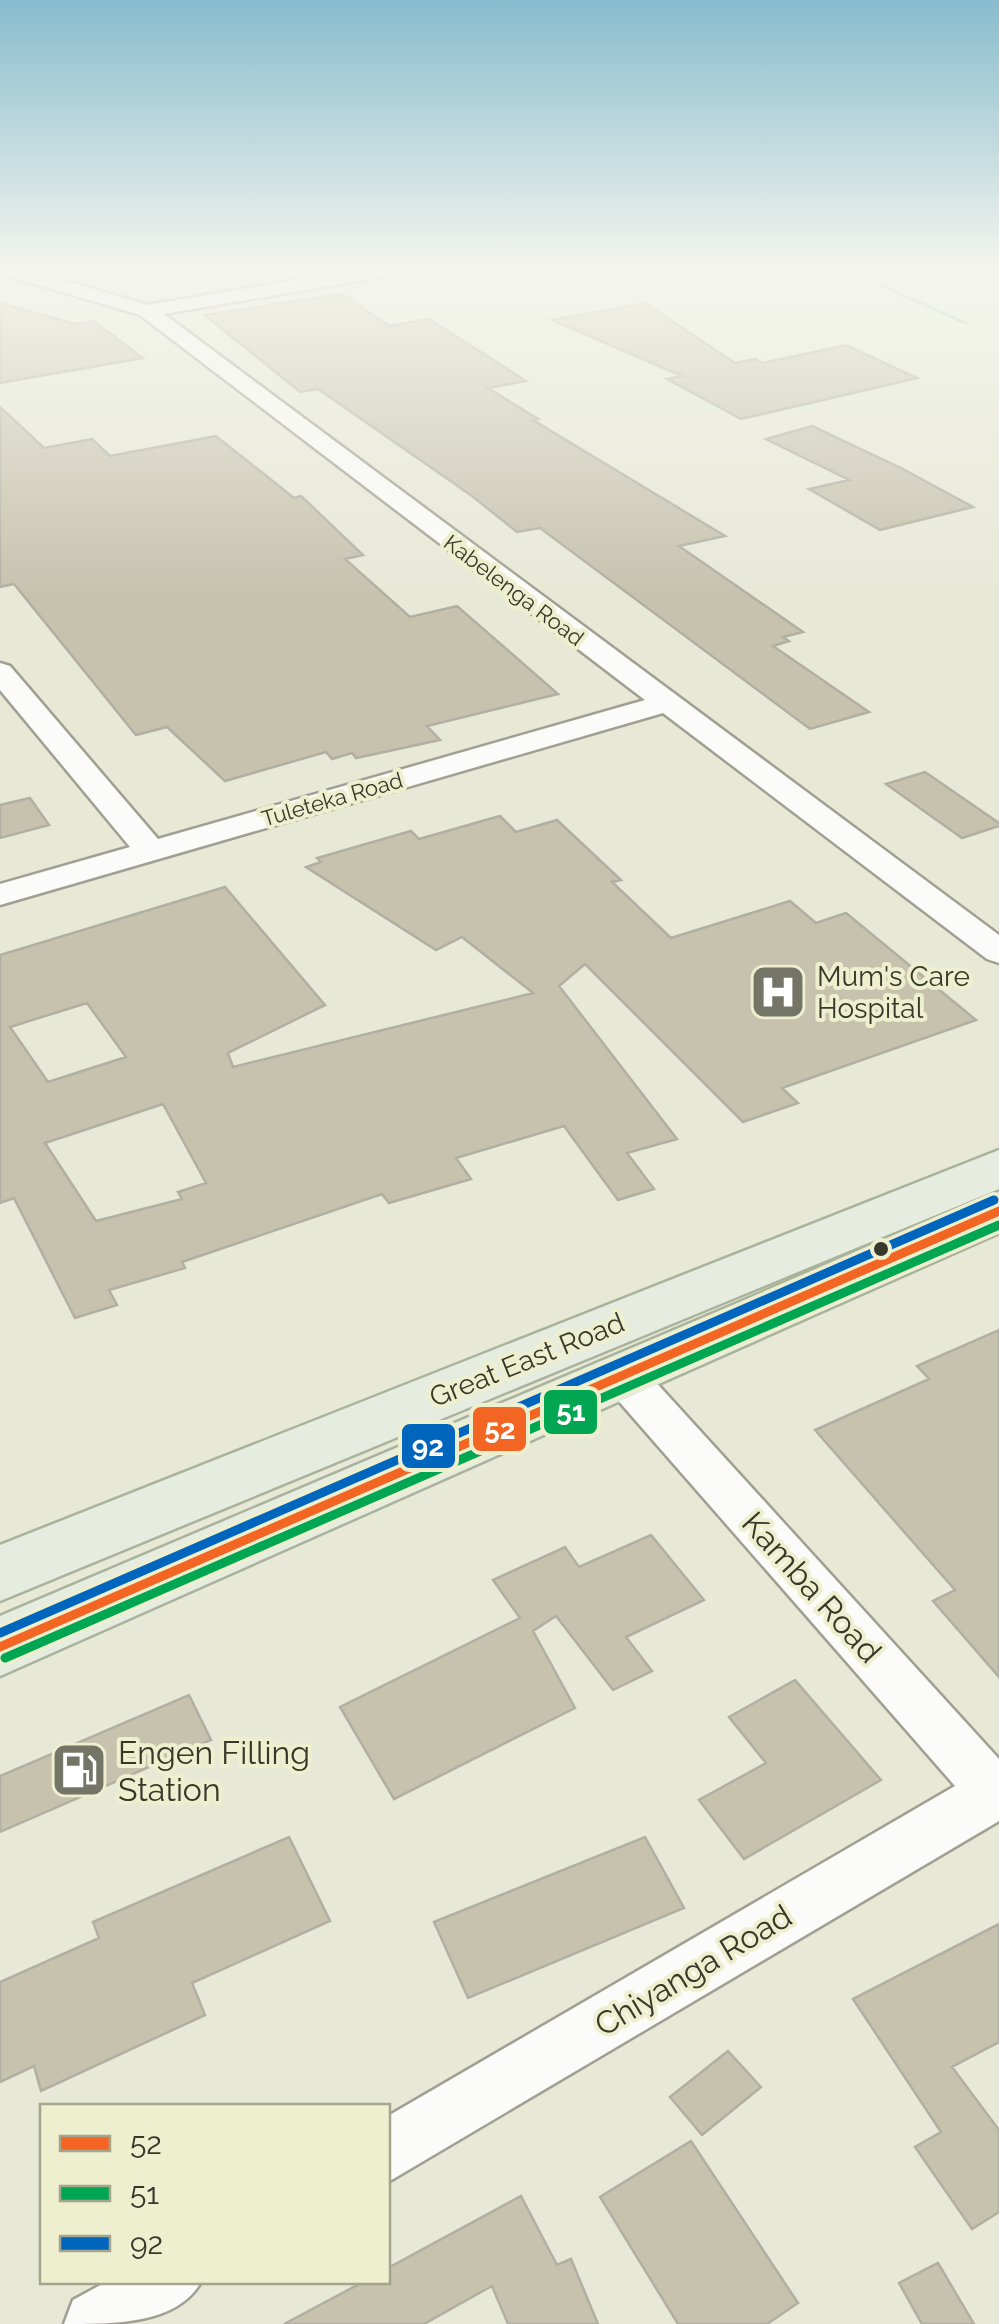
<svg xmlns="http://www.w3.org/2000/svg" width="999" height="2324" font-family="Raleway,sans-serif">
  <style>
    .lines { fill: none; stroke-linecap: round; stroke-linejoin: round }
    .stream { fill: #99c8a8; fill-rule: evenodd }
    .building { fill: #c7c2ae; stroke: #b1afa2; stroke-width: 2.5; fill-rule: evenodd }
    .minor-casing { stroke: #a0a092; stroke-width: 5 }
    .primary-casing { stroke: #a9b29b; stroke-width: 5 }
    .minor { fill: #fbfcf9; fill-rule: evenodd }
    .primary { fill: #e7ece1; fill-rule: evenodd }
    .bus-1-casing { stroke: #eeefcf; stroke-width: 16 }
    .bus-2-casing { stroke: #eeefcf; stroke-width: 16 }
    .bus-3-casing { stroke: #eeefcf; stroke-width: 16 }
    .bus-1 { stroke: #f26522; stroke-width: 9 }
    .bus-2 { stroke: #00a651; stroke-width: 9 }
    .bus-3 { stroke: #0065bd; stroke-width: 9 }
    .bus-dot { fill: #37372b; stroke: #eeefcf; stroke-width: 4 }
    .labels { text-anchor: middle; dominant-baseline: central; stroke-width: 8; stroke-linejoin: round; paint-order: stroke }
    .far-street-label { font-size: 22px; fill: #37372b; stroke: #eeefcf }
    .poi-label { font-size: 28px; fill: #37372b; stroke: #eeefcf; text-anchor: start }
    .street-label { font-size: 28px; fill: #37372b; stroke: #eeefcf }
    .near-street-label { font-size: 32px; fill: #37372b; stroke: #eeefcf }
    .near-poi-label { font-size: 32px; fill: #37372b; stroke: #eeefcf; text-anchor: start }
    .line-badge { stroke: #eeefcf; stroke-width: 4 }
    .badge-label { font-size: 28px; text-anchor: middle; font-weight: bold; fill: #fff }
  </style>
  <rect width="100%" height="100%" fill="#e7e8d6"/>
  <g class="lines">
    <path class="stream" d="M843 270H850L969 323 964 324Z"/>
  </g>
  <path class="building" d="M343 294 389 326 429 319 526 381 488 388 538 419 533 420 725 536 679 546 803 632 783 637 789 641 773 646 869 712 810 729 540 528 517 532 472 496 318 389 300 392 205 315Z
    M0 303 75 324 93 321 143 358 0 383Z
    M645 303 735 363 755 359 763 363 846 345 917 378 741 419 667 379 682 376 552 320Z
    M0 407 44 448 92 439 110 456 216 436 294 498 301 496 363 555 345 559 410 617 457 606 558 694 427 726 440 740 356 758 352 753 332 759 326 752 225 781 167 727 136 735 14 584 0 587Z
    M812 426 901 468 973 507 880 530 809 489 849 480 766 439Z
    M925 772 999 823V826L962 838 886 784Z
    M30 798 49 825 0 838V805Z
    M500 816 516 832 557 820 621 880 612 882 671 938 790 901 816 923 846 913 976 1020 782 1088 798 1103 743 1122 585 964 559 986 677 1139 627 1153 654 1189 618 1200 564 1126 456 1158 471 1179 389 1203 382 1194 182 1262 185 1268 109 1290 117 1305 75 1318 14 1198 0 1203V955L225 887 325 1005 228 1053 233 1067 533 993 462 937 436 950 306 867 321 862 317 858 411 831 419 839ZM87 1003 126 1057 48 1082 10 1027ZM163 1104 206 1183 178 1192 182 1199 96 1221 45 1143Z
    M999 1330V1677L933 1601 955 1590 815 1430 929 1379 917 1366Z
    M651 1535 704 1600 626 1637 652 1671 613 1690 556 1616 533 1631 575 1708 394 1799 340 1707 520 1618 493 1580 565 1547 579 1567Z
    M795 1680 881 1780 744 1859 699 1800 766 1763 729 1717Z
    M189 1695 211 1740 0 1832V1776Z
    M289 1837 330 1921 192 1983 205 2015 41 2091 34 2066 0 2082V1982L99 1938 93 1922Z
    M645 1837 684 1908 468 1998 434 1922Z
    M999 1924V2042L952 2067 999 2130V2212L972 2229 915 2147 941 2132 853 1999Z
    M728 2051 761 2087 702 2135 670 2097Z
    M691 2141 798 2303 767 2324H678L600 2197Z
    M521 2196 557 2265 571 2259 598 2324H508L492 2286 424 2324H284L363 2282H388V2268Z
    M938 2263 974 2324H922L899 2283Z"/>
  <g class="lines">
    <g class="minor-casing">
      <path id="minor" d="M0 270H28L148 305 355 270H396L387 276 164 314 999 935V963L987 959 663 713 0 905V884L130 847 0 690V663L10 666 158 839 645 700 140 315 2 274Z
        M625 1362 641 1366 999 1759V1821L388 2182V2116L955 1786 609 1390 603 1378 609 1366Z
        M106 2282H201C177 2324 116 2324 64 2324L73 2300Z"/>
    </g>
    <g class="primary-casing">
      <path id="primary" d="M999 1150V1189L0 1601V1545Z
        M999 1192V1233L0 1676V1616Z"/>
    </g>
    <use href="#minor" class="minor"/>
    <use href="#primary" class="primary"/>
    <g class="bus-1-casing">
      <path id="bus-1" d="M0 1647 999 1211"/>
    </g>
    <g class="bus-2-casing">
      <path id="bus-2" d="M5 1658 999 1225"/>
    </g>
    <g class="bus-3-casing">
      <path id="bus-3" d="M0 1633 994 1200"/>
    </g>
    <use href="#bus-1" class="bus-1"/>
    <use href="#bus-2" class="bus-2"/>
    <use href="#bus-3" class="bus-3"/>
  </g>
  <linearGradient id="sky" x2="0" y2="1"><stop stop-color="#88bcce"/><stop offset="0.45" stop-color="#f4f5ed"/><stop offset="1" stop-color="#f4f5ed" stop-opacity="0"/></linearGradient>
  <rect width="999" height="595" fill="url(#sky)"/>
  <defs>
    <g id="hospital-square" transform="scale(2.875)"><rect x="-9" y="-9" width="18" height="18" rx="4" fill="#757567" stroke="#eeefcf"/><path d="M-5-5h3v3.5h4V-5h3V5h-3V1.5h-4V5h-3Z" fill="#fff"/></g>
    <g id="fuel-square" transform="scale(2.875)"><rect x="-9" y="-9" width="18" height="18" rx="4" fill="#757567" stroke="#eeefcf"/><path d="M-5.5-6h7V0h2V4h1.3V-2.5L3-4.5l.8-.8L6-3V5H2.5V1h-1V6h-7ZM-4.2-4.7v3.2H.2V-4.7Z" fill="#fff"/></g>
  </defs>
  <g fill-rule="evenodd">
    <use href="#hospital-square" x="778" y="992"/>
    <use href="#fuel-square" x="79" y="1770"/>
  </g>
  <circle class="bus-dot" cx="881" cy="1249" r="9"/>
  <g class="labels">
    <g class="far-street-label">
      <text transform="translate(514 590) rotate(37)">Kabelenga Road</text>
      <text transform="translate(332 799) rotate(-16)">Tuleteka Road</text>
    </g>
    <g class="poi-label">
      <text x="817" y="976">Mum's Care<tspan x="817" dy="32">Hospital</tspan></text>
    </g>
    <g class="street-label">
      <text transform="translate(527 1360) rotate(-22)">Great East Road</text>
    </g>
    <g class="near-street-label">
      <text transform="translate(812 1587) rotate(48)">Kamba Road</text>
      <text transform="translate(693 1970) rotate(-31)">Chiyanga Road</text>
    </g>
    <g class="near-poi-label">
      <text x="118" y="1752">Engen Filling<tspan x="118" dy="37">Station</tspan></text>
    </g>
  </g>
  <g class="line-badge">
    <rect x="542" y="1388" width="57" height="48" rx="10" fill="#00a651"/>
    <rect x="471" y="1405" width="57" height="48" rx="10" fill="#f26522"/>
    <rect x="400" y="1422" width="57" height="48" rx="10" fill="#0065bd"/>
  </g>
  <g class="badge-label">
    <text x="571" y="1421">51</text>
    <text x="500" y="1439">52</text>
    <text x="428" y="1456">92</text>
  </g>
  <rect x="40" y="2104" width="350" height="180" fill="#eeefcf" stroke="#a5a58d" stroke-width="2.5"/>
  <rect x="60" y="2136" width="50" height="15" fill="#f26522" stroke="#a5a58d" stroke-width="2.5"/>
  <text x="130" y="2154" font-size="30" fill="#37372b">52</text>
  <rect x="60" y="2186" width="50" height="15" fill="#00a651" stroke="#a5a58d" stroke-width="2.5"/>
  <text x="130" y="2204" font-size="30" fill="#37372b">51</text>
  <rect x="60" y="2236" width="50" height="15" fill="#0065bd" stroke="#a5a58d" stroke-width="2.5"/>
  <text x="130" y="2254" font-size="30" fill="#37372b">92</text>
</svg>
